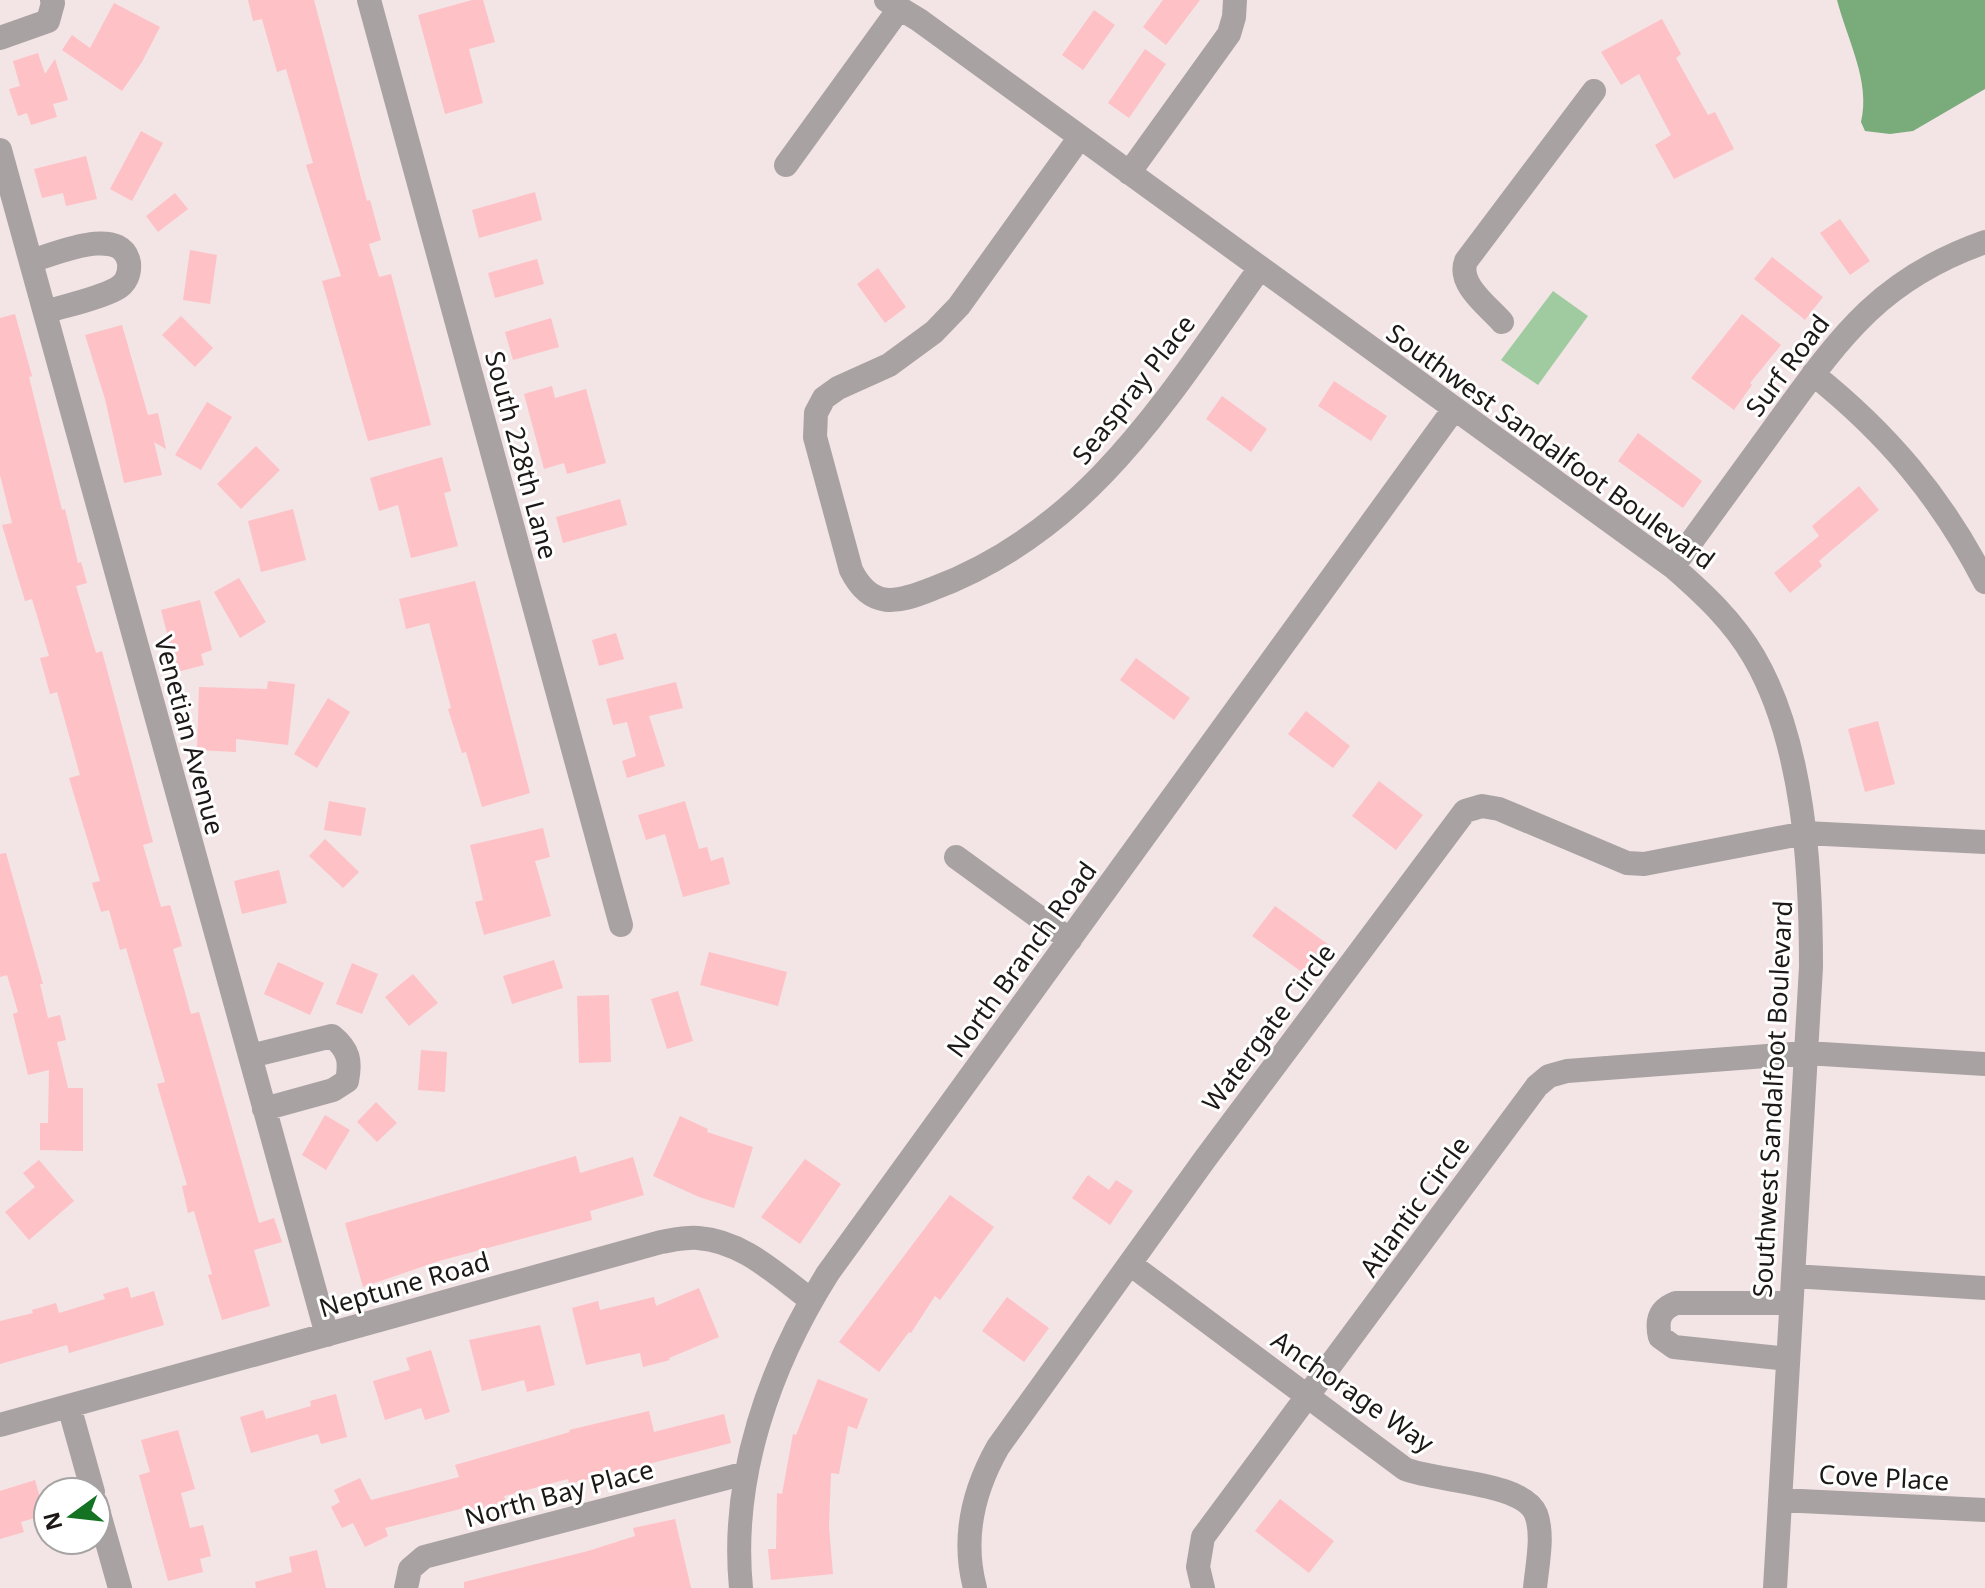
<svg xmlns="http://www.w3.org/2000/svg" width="1985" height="1588" font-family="'Noto Sans',sans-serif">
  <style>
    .green { fill: #a0cba0 }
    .water { fill: #7aab7b }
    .building { fill: #fec1c6 }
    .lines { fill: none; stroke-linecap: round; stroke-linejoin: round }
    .minor { stroke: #a8a2a2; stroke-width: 24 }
    .labels { text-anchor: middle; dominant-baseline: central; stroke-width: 6; stroke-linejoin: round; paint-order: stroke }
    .street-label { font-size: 26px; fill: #1d1818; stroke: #fff }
  </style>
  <rect width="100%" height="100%" fill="#f3e4e5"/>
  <path class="green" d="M1553 291 1588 316 1538 385 1501 360Z"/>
  <path class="water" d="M1837 0H1985V89L1913 131 1890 134 1865 131 1861 122C1871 82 1847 39 1837 0Z"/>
  <path class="building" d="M248 0H314L367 201 370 200 381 240 369 244 379 277 391 274 431 425 368 441 322 281 341 276 306 165 313 163 286 69 277 72 262 19 253 21Z
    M472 0H483L495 42 469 49 483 103 445 114 418 15Z
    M1163 0H1200L1166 45 1143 27Z
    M114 3 160 27 142 62 122 91 62 50 72 35 90 48Z
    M1094 10 1115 25 1083 70 1062 55Z
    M1662 19 1681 54 1676 58 1708 115 1715 112 1734 149 1674 179 1655 145 1671 135 1639 74 1621 85 1601 52Z
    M1145 49 1166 64 1129 118 1108 103Z
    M38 53 45 74 55 59 68 100 53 104 57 117 31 125 27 113 18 116 9 89 20 86 13 61Z
    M141 131 163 143 132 201 110 189Z
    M86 156 97 199 66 206 63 193 42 198 34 169Z
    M535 192 542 220 479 238 472 210Z
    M175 193 188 209 158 232 146 216Z
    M1840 219 1870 261 1850 275 1820 233Z
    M190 250 217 255 210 304 183 300Z
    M1772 257 1823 297 1805 320 1754 279Z
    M537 259 544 284 495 298 488 273Z
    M878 268 906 307 885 323 857 284Z
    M15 314 32 376 29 377 62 510 65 509 78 563 81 562 87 583 76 586 96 653 102 651 153 842 143 845 161 907 170 905 182 946 173 949 191 1014 199 1012 259 1223 274 1218 282 1242 254 1250 270 1306 222 1320 208 1275 212 1274 194 1211 188 1213 182 1186 187 1185 157 1084 165 1082 126 948 120 950 109 910 101 912 92 883 100 881 69 778 80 775 57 692 50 694 40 658 49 656 32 599 25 601 2 525 12 523 0 475V318Z
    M1742 314 1781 345 1750 383 1752 385 1734 410 1691 378Z
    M181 316 213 348 195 367 162 335Z
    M551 318 559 347 513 360 505 332Z
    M122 325 148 415 158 413 166 449 154 442 162 475 124 483 105 399 85 335Z
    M1334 381 1387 416 1371 441 1318 406Z
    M552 386 555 398 586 389 606 463 567 474 564 463 544 469 524 394Z
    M1222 396 1267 429 1251 452 1206 419Z
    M207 402 232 417 201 470 175 455Z
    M1638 433 1702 481 1683 508 1618 461Z
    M256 446 280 470 241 509 217 484Z
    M442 457 451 491 444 493 458 546 411 558 398 505 379 511 370 478Z
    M1859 486 1879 510 1819 561 1822 566 1790 593 1774 573 1819 536 1812 526Z
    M620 499 627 525 563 543 556 517Z
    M293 509 306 560 261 572 248 521Z
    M239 578 266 622 240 638 214 592Z
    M475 581 530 793 482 807 466 752 462 753 448 709 451 708 429 623 406 629 399 599Z
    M200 600 212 650 201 654 204 665 177 672 161 610Z
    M616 633 624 659 599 666 592 640Z
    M1136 658 1190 698 1174 720 1120 680Z
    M268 681 295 684 288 745 236 739V752L197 750 199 687 267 689Z
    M676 682 683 708 649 716 665 766 627 778 622 761 636 756 627 722 613 725 606 699Z
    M328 698 350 712 317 768 294 754Z
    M1306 711 1350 746 1333 768 1288 734Z
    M1878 721 1895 784 1865 792 1848 729Z
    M1379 781 1423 815 1396 850 1352 816Z
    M329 801 366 808 361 836 324 830Z
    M685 801 699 849 707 847 711 861 723 857 730 884 683 897 665 834 646 840 638 815Z
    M543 828 550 857 535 861 551 916 484 935 475 902 483 900 470 845Z
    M325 839 359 872 343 888 309 856Z
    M6 853 43 984H40L48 1018 60 1015 66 1040 57 1042 68 1088H83V1151L40 1150V1123H48L49 1070 28 1075 13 1014 18 1012 7 975 0 977V854Z
    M279 870 287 903 242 914 234 881Z
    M1275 906 1329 945 1306 975 1252 936Z
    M709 952 787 972 778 1006 700 985Z
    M554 960 563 988 512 1004 503 976Z
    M278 962 324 983 310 1015 264 994Z
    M352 963 378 974 362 1014 336 1004Z
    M413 974 438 1003 409 1026 385 997Z
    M678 991 693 1041 667 1049 651 999Z
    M609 995 611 1062 579 1063 577 996Z
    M421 1050 447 1052 445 1092 418 1090Z
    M376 1102 397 1123 377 1142 357 1122Z
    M325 1115 350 1130 326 1170 302 1155Z
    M680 1116 708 1129 707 1132 753 1147 734 1208 699 1197 653 1176Z
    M576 1156 580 1173 633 1157 644 1195 590 1211 592 1220 439 1261 363 1287 345 1223Z
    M805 1159 841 1184 800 1244 761 1217Z
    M39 1160 74 1201 29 1240 5 1212 35 1187 23 1173Z
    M1088 1175 1109 1190 1116 1180 1133 1191 1110 1225 1072 1198Z
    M950 1195 994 1227 940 1300 935 1296 911 1333 909 1332 879 1372 839 1342Z
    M128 1287 131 1298 154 1291 164 1325 69 1353 67 1345 0 1364V1321L33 1313 32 1310 56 1303 59 1313 105 1299 103 1294Z
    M699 1288 719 1337 669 1358 670 1360 643 1367 640 1353 586 1365 572 1308 598 1301 600 1310 654 1297 656 1306Z
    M1007 1297 1049 1328 1024 1362 982 1331Z
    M540 1325 555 1385 527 1392 524 1380 482 1391 469 1340Z
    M431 1350 450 1412 425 1420 421 1408 385 1420 373 1381 410 1370 406 1358Z
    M818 1379 868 1399 857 1429 848 1426 839 1474 831 1473 829 1527 833 1574 771 1580 768 1549H776L777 1493 782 1494 793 1434 796 1435Z
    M336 1394 347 1437 321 1444 318 1434 251 1453 240 1417 263 1410 266 1419 311 1406 310 1401Z
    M649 1411 654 1432 724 1414 731 1443 569 1484 568 1479 504 1496 506 1502 470 1513 468 1507 385 1528 388 1536 365 1547 353 1523 342 1528 331 1507 340 1502 334 1490 360 1478 371 1500 459 1477 455 1465 570 1432 569 1430Z
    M178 1430 195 1489 181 1493 190 1528 203 1525 211 1556 200 1559 203 1572 168 1581 139 1475 150 1472 141 1440Z
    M35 1480 45 1515 21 1522 24 1532 0 1539V1491Z
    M1280 1499 1334 1541 1309 1573 1255 1531Z
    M675 1519 691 1588H464V1582L588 1551 635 1536 633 1528Z
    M317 1550 326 1588H256L255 1582 292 1572 289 1557Z"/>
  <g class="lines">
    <path class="minor" d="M369 0 621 925
      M886 0 919 20 1673 567C1704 594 1733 621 1754 657 1804 743 1811 870 1811 967L1775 1588
      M0 38 48 21 53 3 52 0
      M1080 137 959 306 934 332 889 365 838 388 824 398 816 413 815 437 851 570C871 610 897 603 932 589 1090 530 1167 398 1260 268
      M0 150 327 1335
      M786 165 899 9
      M1129 173 1229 34 1234 17 1235 0
      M31 261C55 254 122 224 129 263 130 274 126 284 116 289 95 300 67 305 45 312
      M1502 322C1488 306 1457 284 1466 261L1594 91
      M1813 374C1888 434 1941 497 1985 582
      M1673 567C1706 521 1740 475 1774 428 1838 340 1877 280 1985 242
      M956 857 1070 940
      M250 1056 332 1036C349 1050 351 1061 347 1081L333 1090 264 1109
      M1130 1264 1405 1469C1437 1482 1524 1482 1536 1514 1544 1535 1537 1566 1535 1588
      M1793 1276 1985 1288
      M1788 1359 1674 1347 1660 1337C1656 1320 1660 1309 1676 1303H1791
      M69 1406 93 1492
      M0 1425 661 1242C673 1240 686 1237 698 1238 743 1241 777 1275 811 1300
      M1780 1500 1985 1510
      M96 1503 120 1588
      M406 1588 410 1569 424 1557 746 1473
      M741 1588C730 1477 770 1365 828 1273L1454 409
      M975 1588C962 1539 973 1491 998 1447L1205 1159 1465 811 1482 806 1499 809 1627 863 1644 864 1805 833 1985 842
      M1203 1588 1198 1567 1203 1537 1537 1086 1549 1076 1567 1071 1806 1053 1985 1064"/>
  </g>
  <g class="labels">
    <g class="street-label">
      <text transform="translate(1787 365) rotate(-53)">Surf Road</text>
      <text transform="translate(1133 389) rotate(-52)">Seaspray Place</text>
      <text transform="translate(1551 446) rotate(36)">Southwest Sandalfoot Boulevard</text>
      <text transform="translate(522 455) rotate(75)">South 228th Lane</text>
      <text transform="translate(190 735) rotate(75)">Venetian Avenue</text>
      <text transform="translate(1021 959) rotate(-54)">North Branch Road</text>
      <text transform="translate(1268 1027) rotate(-53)">Watergate Circle</text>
      <text transform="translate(1772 1099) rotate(-87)">Southwest Sandalfoot Boulevard</text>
      <text transform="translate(1414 1206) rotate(-54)">Atlantic Circle</text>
      <text transform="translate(404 1284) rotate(-16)">Neptune Road</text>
      <text transform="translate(1353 1391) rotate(35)">Anchorage Way</text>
      <text transform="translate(1884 1477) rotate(3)">Cove Place</text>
      <text transform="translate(559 1493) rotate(-15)">North Bay Place</text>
    </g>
  </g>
  <g transform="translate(72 1516) rotate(255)"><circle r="38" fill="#ffffff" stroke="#a5a3a3" stroke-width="2"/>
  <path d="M0-6L14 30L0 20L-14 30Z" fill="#137322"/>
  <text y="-12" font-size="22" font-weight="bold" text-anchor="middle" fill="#1d1818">N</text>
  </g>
</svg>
